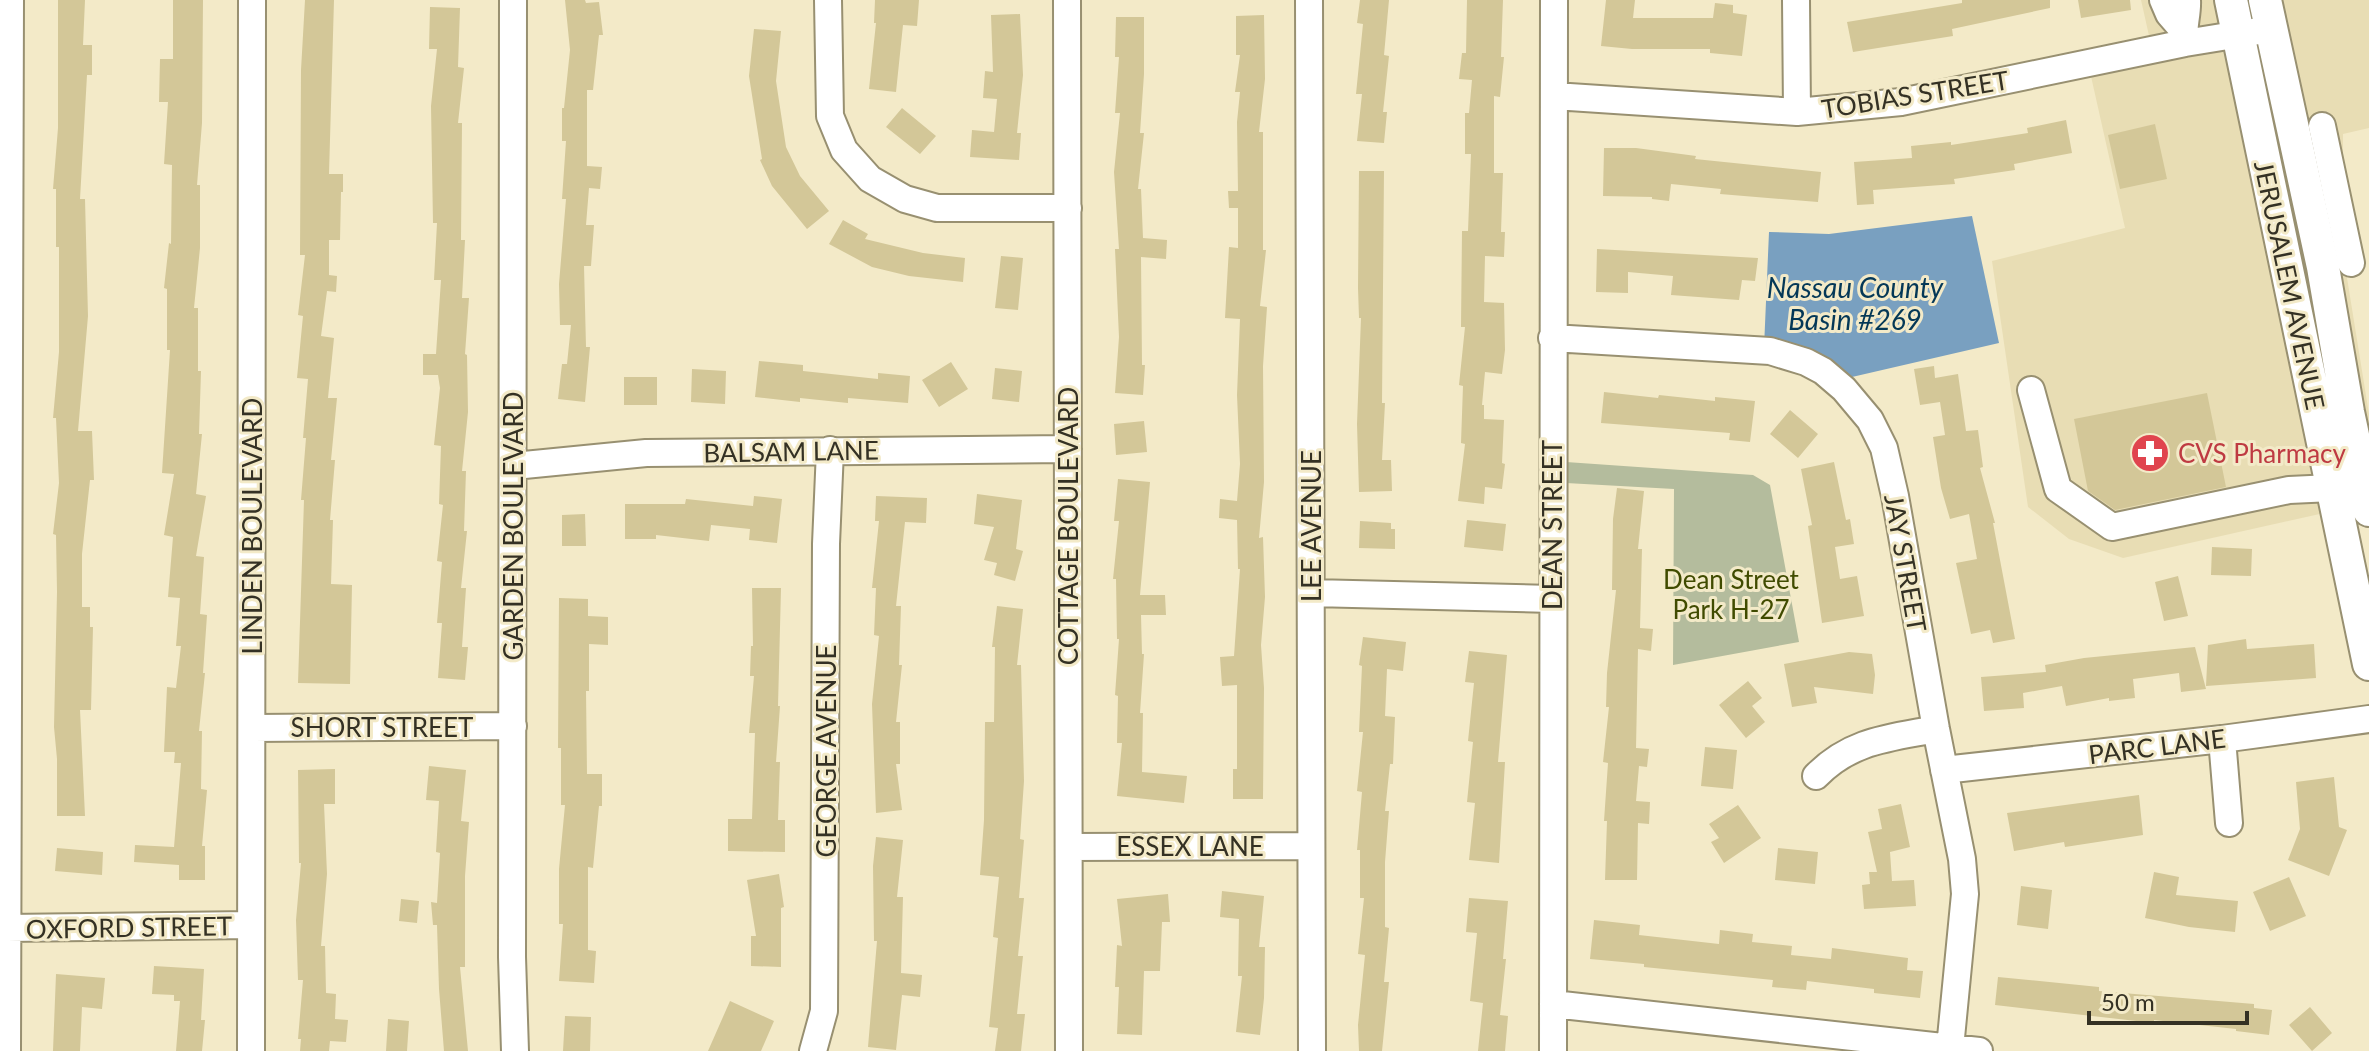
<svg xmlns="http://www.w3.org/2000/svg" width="2369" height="1051" font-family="Lato,sans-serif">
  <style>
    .built { fill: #e8ddb4 }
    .green { fill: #b4bc9d }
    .water { fill: #79a0c0 }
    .building { fill: #d3c798 }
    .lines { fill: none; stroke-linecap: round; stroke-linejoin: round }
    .minor-casing { stroke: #989071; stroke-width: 30 }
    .major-casing { stroke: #989071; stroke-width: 36 }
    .minor { stroke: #fff; stroke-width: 26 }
    .major { stroke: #fff; stroke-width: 32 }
    .labels { text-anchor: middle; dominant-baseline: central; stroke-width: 6; stroke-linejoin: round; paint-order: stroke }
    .street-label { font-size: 26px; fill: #343124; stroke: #f3eac8 }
    .health-label { font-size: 26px; fill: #be3a42; stroke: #f3eac8; text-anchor: start }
    .park-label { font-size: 26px; fill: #404b00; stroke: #f3eac8 }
    .water-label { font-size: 28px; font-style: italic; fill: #043857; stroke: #f3eac8 }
  </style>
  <rect width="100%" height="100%" fill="#f3eac8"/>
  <path class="built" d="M2141 0H2369V128L2343 134V253L2369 414V503L2123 558 2069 539 2028 507 1992 261 2125 228 2086 54 2150 40Z"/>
  <path class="green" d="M1566 462 1753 475 1770 485 1799 642 1673 665 1674 489 1566 483Z"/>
  <path class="water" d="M1972 216 1999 343 1839 380 1764 348 1769 232 1829 234Z"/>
  <path class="building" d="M58 0H85L83 45H92V75H87L80 199H85L88 316 78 431H92L94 480H90L82 554V607H90V627H93L91 710H80L85 816H57V759L54 727 57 592 56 535 53 534 59 483 56 418H53L59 352V247H56V189H53L58 128Z
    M173 0H203L202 123 197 185H200V248L194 308H198V371H201L199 434H202L196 494 206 496 196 556 204 557 200 614 207 615 203 673H205L199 731H202L201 789 207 790 202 846H205V880H179V865L134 862 135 845 174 847 181 763H174L175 752H164L167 687 176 688 181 646H176L180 598 168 597 173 537 164 535 174 474 162 473 170 350H167V289L164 288 169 243 171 244 172 165 164 164 168 102H159L160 59H173Z
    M305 0H334L329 174H343V192H341L340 240H329V275L337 276 336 292 327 291 321 336 334 338 328 398H337L331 460H335L330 520H333L331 584 352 585 350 684 298 683 304 500H301L306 438H303L308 379 297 378 303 316 298 315 305 255H300L301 70Z
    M565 0H585L586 3 599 2 603 35H599L593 90H587V166L602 167 600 189 589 188 586 225H594L591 266H584L586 347H590L585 402 558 399 562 364H567L571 325H560L559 284 566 199H562L566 141H562V108H564L570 50Z
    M875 0H919L917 26 903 25 896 92 869 89 876 23H874Z
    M1360 0H1389L1384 55 1389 56 1383 112H1387L1384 143 1357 141 1362 94H1356L1363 24 1357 23Z
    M1467 0H1503L1501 57H1504L1500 97 1494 96V173H1503L1501 232H1505L1504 257 1485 256 1484 302 1504 303 1505 350 1502 374 1485 372 1482 405H1484V419L1504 420 1502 463 1505 464 1502 489 1485 487 1484 504 1458 501 1465 444 1461 443 1463 386 1459 385 1465 327H1461L1462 231H1468L1471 154H1465V113H1469L1472 80 1459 79 1462 53H1466Z
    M1606 0H1635L1633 18H1713L1715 3 1733 5V13L1747 15 1742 56 1710 53V49H1632L1601 46Z
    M1962 0H2050V8L1952 29 1953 36 1853 52 1847 22 1962 3Z
    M2078 0H2130L2131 10 2081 18Z
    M430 7 460 8 458 67 464 68 458 123H462L461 240H465L462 298H469L465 354 467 355 468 412 462 471H466L464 531H467L461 588H466L462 647H468L465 680 438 678 442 623H437L442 562 437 561 443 505 439 504 441 446 434 445 440 388 438 375H423V354H436L441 280H434L437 223H433L431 106 437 49H429Z
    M1020 14 1023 75 1017 133H1021L1019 160 970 157 972 130 994 132 997 99 983 98 985 71 993 72 991 15Z
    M1264 15 1265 79 1259 132H1263V250H1266L1260 306 1267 307 1263 366 1264 482 1259 538 1263 537 1265 597 1261 645 1264 688 1263 799H1233V769H1237V685L1222 686 1220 657 1234 656 1240 569H1238L1237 520 1219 518 1220 499 1237 501 1240 464 1237 395 1240 319 1225 318 1229 247 1238 248V208H1229L1228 191H1238L1237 122 1240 92H1235L1240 55H1236V16Z
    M1116 17H1144V74L1140 133H1144L1138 189H1141L1143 238 1167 240 1166 259 1141 257 1142 365H1145L1143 395 1115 393 1119 337 1115 249H1119L1114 172 1120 113H1115L1119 57H1115Z
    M754 29 781 31 776 81 786 147 800 176 829 211 807 229 772 186 760 160 762 159 749 76Z
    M902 108 936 136 920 154 886 127Z
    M2066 120 2072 153 2014 164 2015 170 1954 179 1955 184 1873 190 1874 204 1857 205 1854 162 1912 158 1911 146 1951 142V145L2028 133 2027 128Z
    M2155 124 2167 179 2120 189 2108 135Z
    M1604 148H1636L1696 156 1695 159 1821 172 1818 202 1720 194 1721 189 1671 184 1669 201 1652 199V197L1603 196Z
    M1359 171H1384L1382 403H1385L1382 460H1391L1392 491 1359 492 1357 424 1361 318H1359L1358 288Z
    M843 220 868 234 865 239 923 253 965 258 963 282 909 276 872 267 829 244Z
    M1597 249 1758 258 1755 281 1742 280 1739 300 1671 295 1673 276 1628 272V293L1596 292Z
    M1001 256 1023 258 1018 310 995 308Z
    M759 361 803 365V371L878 379V373L910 376 908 403 848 398V403L800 398V402L755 397Z
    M951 362 968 389 939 407 922 380Z
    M1934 366 1935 378 1958 374 1966 431 1978 430 1983 467 1980 468 1995 523H1993L2015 639 1993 643 1990 630 1971 634 1956 563 1977 559 1969 514 1950 519 1941 488 1933 437 1945 435 1940 402 1920 405 1914 369Z
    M995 368 1022 371 1019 402 992 399Z
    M692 369 726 371 725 404 691 402Z
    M624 377H657V405H624Z
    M1604 392 1658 398 1659 395 1715 401V397L1755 401 1750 442 1729 440 1730 433 1601 423Z
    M2207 393 2226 487 2115 510 2088 491 2074 419Z
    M1790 410 1818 434 1798 458 1770 434Z
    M1144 421 1147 452 1116 455 1114 424Z
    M1834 462 1846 520 1850 519 1854 544 1835 547 1840 579 1857 576 1864 616 1822 623 1808 526 1812 525 1801 469Z
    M1118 479 1150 482 1140 595H1165L1166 615H1141L1142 654H1144L1140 713H1143L1142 772 1187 776 1184 803 1117 796 1122 743H1117L1118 696 1115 695 1119 639H1117L1116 579H1113L1119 521H1114Z
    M1617 488 1644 491 1638 549H1642L1640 628 1653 629 1651 651 1638 649 1636 748 1649 749 1647 767 1639 766 1636 801 1650 802 1649 824 1638 823 1637 880H1605L1607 821H1604L1608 763 1603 762 1609 707H1606L1607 673 1616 590H1612L1613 519Z
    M977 494 1022 500 1016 549 1023 551 1015 581 994 575 997 563 984 560 994 527 974 524Z
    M754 496 782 499 777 543 749 540 750 529 711 525 709 541 656 535V539H625V504H685L686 499 753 506Z
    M876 496 927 498 926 523 905 522 896 606H901L899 665H902L896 722H900V764H896L902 810 876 813 872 704 879 636 874 635 876 588H872L879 521H875Z
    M585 514 586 546H562V515Z
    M1467 520 1506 524 1503 551 1464 547Z
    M1360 521 1391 523V529H1395V549L1359 548Z
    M2212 547 2252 549 2251 576 2211 575Z
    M2178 576 2188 616 2164 621 2155 582Z
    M752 588H781L778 706H780L776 762H780L778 820H785V852L728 851V819H752L755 733H749L754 676H750L751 646H753Z
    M559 598 588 599V616L608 617V645L589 644V691H586L587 774H602V806H599L593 868 588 867V950L596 951 594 983 559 981 563 924H559V869L565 805H561V748H558Z
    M997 606 1023 609 1017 665H1021L1024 781 1020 839 1024 840 1019 898H1024L1018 956H1023L1017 1014H1025L1021 1051H995L998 1028 989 1027 998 938 993 937 999 877 980 875 984 820 985 722H994L995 647H992Z
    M1363 637 1406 642 1403 671 1387 669 1385 716 1395 717 1393 764H1390L1385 811H1389L1385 862V927L1389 928 1384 982H1389L1382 1051H1359L1358 1025 1365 955 1358 954 1364 898H1360V850H1357L1362 792 1357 791 1363 732H1359L1362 666 1359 665Z
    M2246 639 2247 649 2314 644 2316 678 2206 686 2208 645Z
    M2195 647 2206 689 2181 692 2179 673 2133 679 2135 698 2109 701V698L2066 706 2062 686 2023 693 2024 708 1984 711 1981 677 2046 672 2045 665 2084 658Z
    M1469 651 1507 655 1498 762H1505L1499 863 1469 860 1475 803 1467 802 1473 742 1468 741 1474 683 1465 682Z
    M1849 652 1872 654 1875 675 1873 694 1814 687 1817 703 1792 707 1784 664Z
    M1748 681 1762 698 1752 706 1765 722 1746 738 1719 705Z
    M1705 747 1737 750 1733 789 1701 786Z
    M429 766 466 770 461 821 469 822 465 876V967H460L468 1051H444L439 989 437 925H433L431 902 437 903 440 853 436 852 439 801 426 800Z
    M335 769V804H324L327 874 321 946H325L326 993 336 994 335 1019 348 1020 346 1042 330 1041 329 1051H300L301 1039H298L303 980H298L296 920 301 863H299L298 770Z
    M2334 777 2339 827 2347 830 2329 876 2288 860 2300 829 2296 782Z
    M2139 795 2143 835 2065 847 2064 842 2014 851 2007 813Z
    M1901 804 1910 847 1890 852 1892 881 1914 880 1916 906 1864 909 1862 885 1870 884 1869 872H1877L1868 832 1882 829 1878 809Z
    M1738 805 1761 838 1724 863 1711 842 1719 838 1709 824Z
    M876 837 903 840 897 897H903L901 973 922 975 920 997 902 995 896 1050 868 1047 877 941H874L873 866Z
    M57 848 103 852 102 875 55 871Z
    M1778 848 1818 852 1815 884 1775 880Z
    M2154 872 2179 877 2176 895 2238 901 2235 932 2189 927 2145 918Z
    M779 874 784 907 781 908V967L751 966V936H756L747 880Z
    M2289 877 2306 916 2270 931 2253 892Z
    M2021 886 2052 890 2048 929 2017 925Z
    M1222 891 1264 896 1259 947H1265L1264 998 1260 1035 1236 1032 1242 976H1238L1239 919 1220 917Z
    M1168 894 1170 922H1162L1160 971H1144L1142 1035 1117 1034 1119 987H1115L1117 945 1122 946 1117 899Z
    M1469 898 1508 901 1503 959H1506L1500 1015 1508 1016 1505 1051H1478L1483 1003 1470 1001 1477 933 1466 932Z
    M401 899 419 901 417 923 399 921Z
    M1594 920 1640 925 1639 935 1719 944 1720 930 1753 934 1752 942 1792 946 1791 955 1831 959 1832 948 1908 958 1907 970 1923 971 1920 998 1874 993V989L1807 981 1806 990 1772 987 1773 980 1644 967V964L1590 959Z
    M154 966 204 969 201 1020H205L202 1051H176L180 1001H174V995L152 994Z
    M56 974 105 978 102 1009 82 1007 80 1051H53Z
    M1998 977 2099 987V991L2254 1004V1008L2272 1010 2269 1035 2236 1031V1029L2154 1020V1023L1995 1005Z
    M730 1001 774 1021 761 1051H708Z
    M2310 1007 2332 1033 2312 1051 2289 1025Z
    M565 1016 591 1017 590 1051H563Z
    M388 1019 409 1021 407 1051H386Z"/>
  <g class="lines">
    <g class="minor-casing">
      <path id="minor" d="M513 0 512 957 515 1051
        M828 0 830 116 844 150 870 179 905 199 937 208H1068
        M1067 0 1069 1051
        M1309 0 1312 1051
        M1796 0 1797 112
        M2163 0 2169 14 2182 29
        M2185 43C2182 27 2188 16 2187 0
        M1554 96 1797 112 1901 102 2185 43 2271 29
        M2322 126 2351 263
        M1552 338 1770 351 1806 362 1823 371 1844 389 1870 420 1884 448 1895 496 1936 729 1962 859 1965 894 1950 1048
        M2031 390 2058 489 2112 527 2289 490 2332 488
        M514 466 646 453 1068 449
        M1312 593 1552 599
        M252 728 513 726
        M2222 739 2229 823
        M1944 770 2222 739 2369 719
        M1816 776C1851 740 1890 738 1936 729
        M1070 847 1310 846
        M7 928 251 925
        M1553 1004 1979 1051
        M7 1051 10 0
        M251 1051 252 0
        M813 1051 824 1011 826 544 830 450
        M1553 1051 1554 0"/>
    </g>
    <g class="major-casing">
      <path id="major" d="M2231 0 2369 664
        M2265 0 2323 267 2348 412 2369 510"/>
    </g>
    <use href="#minor" class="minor"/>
    <use href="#major" class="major"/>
  </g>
  <defs>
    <g id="pharmacy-disc" transform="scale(2)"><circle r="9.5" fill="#e0444e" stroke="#f3eac8"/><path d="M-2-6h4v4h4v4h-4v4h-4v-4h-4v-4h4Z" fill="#fff"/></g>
  </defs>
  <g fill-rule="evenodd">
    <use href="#pharmacy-disc" x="2150" y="453"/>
  </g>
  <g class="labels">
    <g class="street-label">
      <text transform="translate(1915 94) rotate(-9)">TOBIAS STREET</text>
      <text transform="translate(2290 285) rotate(78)">JERUSALEM AVENUE</text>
      <text transform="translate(791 451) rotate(-1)">BALSAM LANE</text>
      <text transform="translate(1552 525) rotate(-90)">DEAN STREET</text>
      <text transform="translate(252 526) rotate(-90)">LINDEN BOULEVARD</text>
      <text transform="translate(513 526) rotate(-90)">GARDEN BOULEVARD</text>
      <text transform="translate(1068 526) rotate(-90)">COTTAGE BOULEVARD</text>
      <text transform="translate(1311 526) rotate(-90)">LEE AVENUE</text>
      <text transform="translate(1906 563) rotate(80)">JAY STREET</text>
      <text x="382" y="727">SHORT STREET</text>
      <text transform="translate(2157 746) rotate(-7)">PARC LANE</text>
      <text transform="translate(826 751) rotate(-90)">GEORGE AVENUE</text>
      <text x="1190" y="846">ESSEX LANE</text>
      <text transform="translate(129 927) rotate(-1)">OXFORD STREET</text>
    </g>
    <g class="health-label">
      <text x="2178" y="453">CVS Pharmacy</text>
    </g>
    <g class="park-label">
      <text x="1731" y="579">Dean Street<tspan x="1731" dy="30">Park H-27</tspan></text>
    </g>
    <g class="water-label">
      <text x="1855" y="287">Nassau County<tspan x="1855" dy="32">Basin #269</tspan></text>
    </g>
  </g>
  <path d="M2089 1011v12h158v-12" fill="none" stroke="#343124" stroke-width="4"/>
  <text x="2101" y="1011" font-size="24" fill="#343124" stroke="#f3eac8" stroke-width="6" paint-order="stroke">50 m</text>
</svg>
